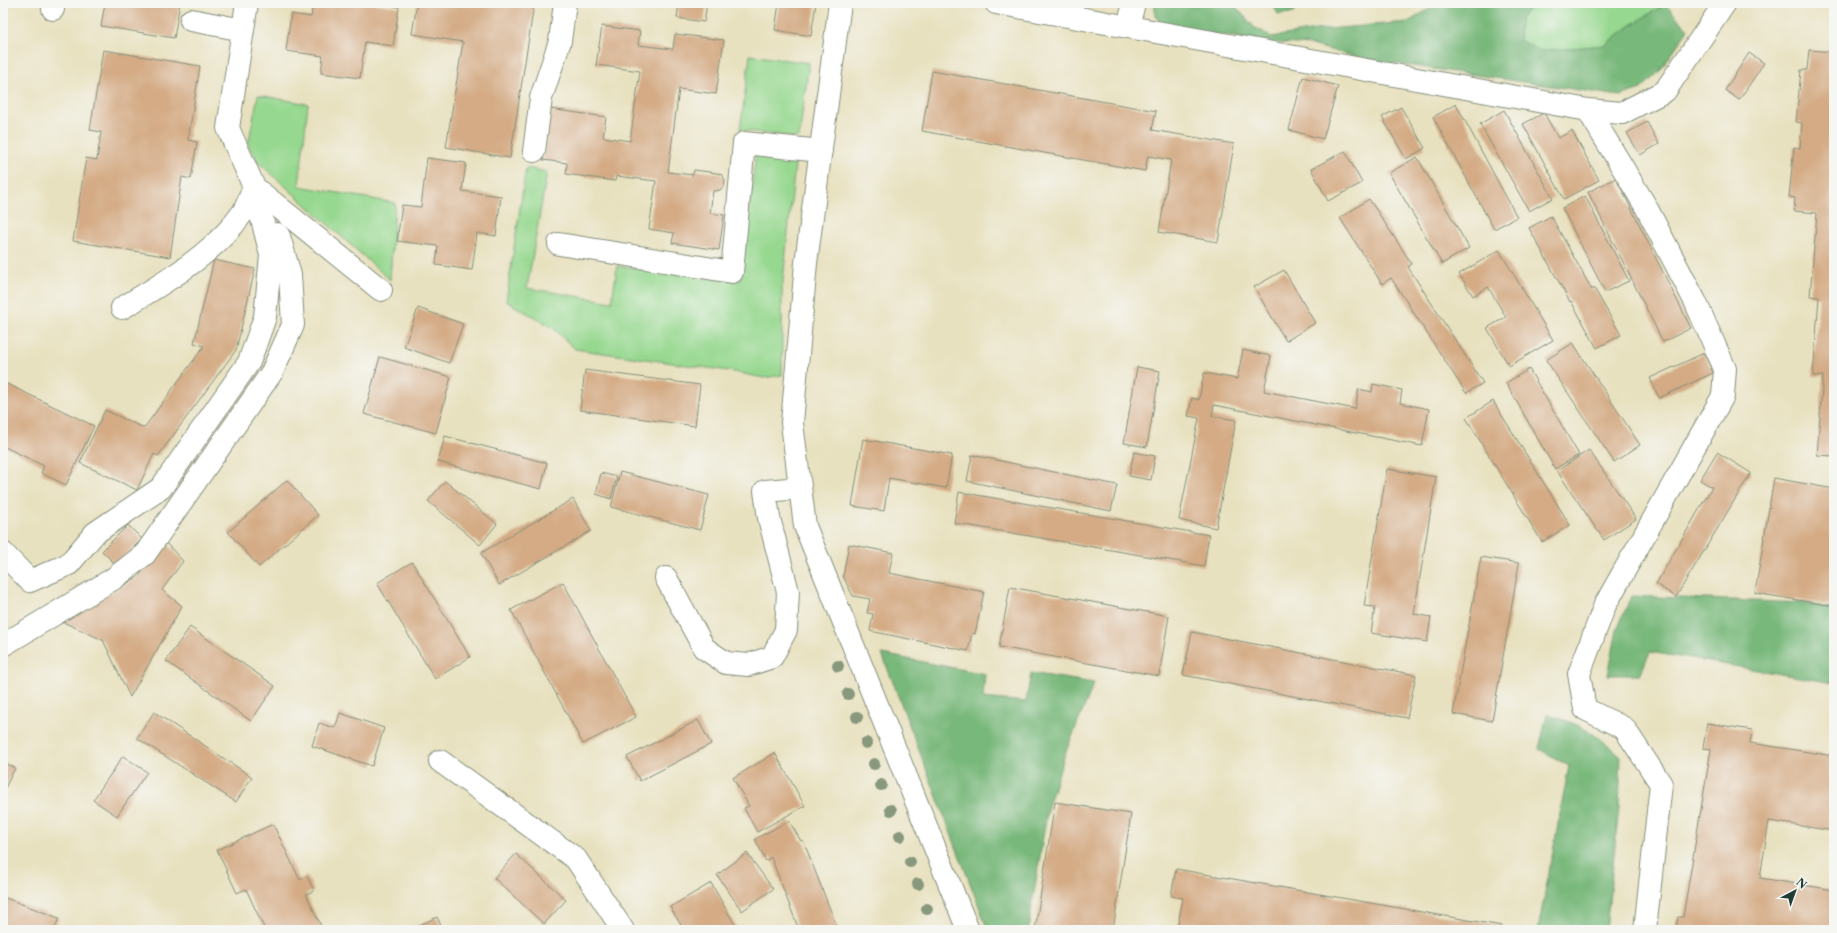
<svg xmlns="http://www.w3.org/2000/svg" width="1837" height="933" font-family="'Libre Caslon Text',serif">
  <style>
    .green { fill: #96d88f; stroke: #5a8a62 }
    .forest { fill: #78b87a; stroke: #4c7a57 }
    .building { fill: #d4ab85 }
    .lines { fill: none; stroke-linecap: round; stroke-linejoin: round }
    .minor-casing { stroke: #848f7a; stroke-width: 24 }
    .minor { stroke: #fff; stroke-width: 22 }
    .tree { fill: #87987c }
  </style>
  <rect width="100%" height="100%" fill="#f6f6f2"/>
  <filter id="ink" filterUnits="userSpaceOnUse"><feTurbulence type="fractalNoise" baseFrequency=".025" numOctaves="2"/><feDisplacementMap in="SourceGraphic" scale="8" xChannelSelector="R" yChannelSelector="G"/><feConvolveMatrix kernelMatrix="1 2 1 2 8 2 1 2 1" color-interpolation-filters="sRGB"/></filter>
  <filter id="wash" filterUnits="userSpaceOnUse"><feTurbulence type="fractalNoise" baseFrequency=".012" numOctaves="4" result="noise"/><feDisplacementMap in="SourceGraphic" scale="16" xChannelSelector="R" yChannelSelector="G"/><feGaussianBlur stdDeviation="0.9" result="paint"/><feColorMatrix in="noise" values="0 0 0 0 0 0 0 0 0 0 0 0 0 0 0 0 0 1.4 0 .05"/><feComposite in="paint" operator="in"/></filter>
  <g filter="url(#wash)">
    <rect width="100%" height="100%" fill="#e8e1bf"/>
    <path class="green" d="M1535 3H1636L1650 6 1665 4 1630 26 1605 45 1540 51 1519 40 1520 19Z
      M750 55 809 63 799 138 740 130Z
      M258 95 308 104 299 186 395 203 390 280 258 162 248 145Z
      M756 152 796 155 782 291V375L764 378 729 371 575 349 552 327 506 301 526 168 547 172 527 288 612 302 617 266 740 281Z"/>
    <path class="forest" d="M1155 3 1233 4 1254 27 1272 37 1316 30 1408 22 1439 3H1535L1520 19 1519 40 1540 51 1605 45 1630 26 1665 4 1688 29 1660 71 1641 89 1620 96 1365 59 1311 45 1265 42 1162 25 1155 15Z
      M1271 3H1303L1293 13 1278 14Z
      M1631 596 1803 603 1834 609V683L1650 652 1640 675H1608L1617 630Z
      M882 654 985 674 983 698 1026 702 1031 673 1094 683 1065 754 1048 806 1028 930H988Z
      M1547 715C1578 722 1598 735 1621 756L1619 807 1606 930H1538L1569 766 1539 749Z"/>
    <g id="blocks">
      <path class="building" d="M105 3H180L174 38 101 26Z
        M313 3H372L399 7 393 46 365 42 360 78 321 73 323 56 286 51 291 14 311 17Z
        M417 3H524L534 5 510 158 446 147 463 42 412 34Z
        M679 3H707L704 22 677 18Z
        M779 3H816L811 36 775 30Z
        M602 26 640 31 638 45 673 49 675 34 724 40 716 94 679 89 668 172 693 175 694 170 717 173 722 175 725 180 724 186 720 190 713 191 710 213 724 215 719 250 672 243 674 233 649 229 656 181 616 176 615 181 566 174 567 163 543 160 550 109 606 117 603 137 630 141 640 71 596 65Z
        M103 50 200 66 188 140 197 142 191 179 182 177 170 257 73 241 86 158 97 160 101 132 90 130Z
        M1809 50 1834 52V456L1817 455 1823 376H1813L1819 297 1810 296 1817 213 1794 211 1795 198 1789 197 1794 147 1800 148 1802 123 1796 122 1801 70H1807Z
        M1749 53 1764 63 1739 100 1725 90Z
        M932 71 1156 111 1152 130 1234 144 1218 242 1159 232 1171 160 1148 156 1145 171 922 131Z
        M1303 77 1338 86 1323 139 1289 130Z
        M1456 104 1517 217 1494 229 1433 117Z
        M1401 107 1425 148 1406 159 1382 117Z
        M1504 110 1553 198 1529 211 1480 124Z
        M1544 113 1558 138 1572 131 1599 180 1564 199 1523 124Z
        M1647 122 1659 144 1640 155 1627 133Z
        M1345 151 1362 183 1328 201 1311 169Z
        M1417 157 1469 248 1442 264 1389 173Z
        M427 158 466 163 462 191 501 196 496 236 477 233 472 270 436 265 438 246 397 241 402 205 421 207Z
        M1616 178 1691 328 1663 342 1588 192Z
        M1585 196 1629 281 1605 292 1562 208Z
        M1369 199 1412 264 1408 267 1483 383 1466 393 1391 278 1382 284 1340 218Z
        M1551 216 1592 290 1594 288 1621 335 1597 348 1571 301 1570 302 1529 228Z
        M1499 250 1553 340 1509 366 1487 328 1506 317 1488 287 1473 296 1459 274Z
        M214 260 255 269 236 350 158 456 154 454 137 490 80 463 105 410 144 428 204 346 194 343Z
        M1284 270 1315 323 1286 341 1254 287Z
        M418 308 463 324 449 363 404 347Z
        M1573 343 1640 445 1614 462 1546 360Z
        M1243 350 1271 356 1264 391 1355 409 1359 389 1372 392 1373 384 1402 390 1400 403 1429 409 1422 446 1214 405 1212 416 1236 420 1216 528 1179 520 1199 418 1188 416 1192 398 1199 400 1204 373 1237 379Z
        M1704 353 1713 373 1659 398 1650 378Z
        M380 357 451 377 436 433 364 414Z
        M1137 367 1160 371 1147 447 1124 443Z
        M1529 369 1579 455 1555 469 1506 383Z
        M585 370 700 385 695 426 580 410Z
        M3 382 94 426 66 485 41 473 44 466 3 446Z
        M1493 401 1570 525 1542 542 1466 418Z
        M445 436 547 463 541 489 438 462Z
        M863 439 952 455 946 488 889 478 884 511 852 506Z
        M1589 450 1636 519 1604 540 1557 471Z
        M1134 452 1155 456 1151 480 1129 476Z
        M1717 452 1751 473 1676 597 1656 584 1712 487 1700 480Z
        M972 455 1117 485 1111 511 967 481Z
        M1387 469 1436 477 1414 614 1431 617 1427 642 1371 633 1375 607 1364 606Z
        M620 472 709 495 700 530 611 507Z
        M601 473 617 477 611 499 596 494Z
        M1774 478 1834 489V606L1755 593Z
        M287 480 318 515 259 567 228 532Z
        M445 481 497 524 480 545 428 501Z
        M959 492 1209 535 1204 566 954 523Z
        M573 499 591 531 499 585 481 553Z
        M128 525 142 539 116 565 102 551Z
        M165 542 183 561 162 590 182 606 130 697 103 640 63 622 139 576Z
        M849 544 893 553 889 573 984 592 975 634 972 633 968 651 870 631 873 614 867 613 870 599 853 596 843 576Z
        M1481 557 1519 563 1492 721 1453 714Z
        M412 562 470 657 435 679 377 583Z
        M563 582 636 717 583 744 511 610Z
        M1010 587 1169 616 1159 676 999 647Z
        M190 627 275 686 251 721 166 661Z
        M1192 632 1416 675 1407 718 1183 675Z
        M154 712 252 777 236 802 137 738Z
        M340 713 384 728 372 766 312 746 319 723 335 728Z
        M698 720 711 744 640 781 627 757Z
        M1707 723 1752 730 1750 743 1834 756V831L1769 821 1760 878 1834 890V930H1676L1678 917H1683L1711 749 1703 748Z
        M775 753 805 806 757 832 744 808 749 806 733 778Z
        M123 756 147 772 117 816 93 800Z
        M3 762 15 768 3 792Z
        M1055 802 1131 814 1113 930H1035Z
        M789 821 801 841 803 840 838 930H799L771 857 766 861 755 839Z
        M273 824 300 880 307 876 314 891 306 894 323 930H265L246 889 237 893 217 850Z
        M747 853 773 889 742 911 717 875Z
        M516 854 566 900 544 924 494 878Z
        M1176 869 1502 926 1501 930H1177L1183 898 1171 896Z
        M711 883 738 930H684L670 907Z
        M3 897 59 918 54 930H3Z
        M437 917 443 930H409Z"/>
    </g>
  </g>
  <g filter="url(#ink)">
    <use href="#blocks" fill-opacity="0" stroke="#848f7a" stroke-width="1"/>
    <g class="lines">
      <g class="minor-casing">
        <path id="minor" d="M840 3 806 263 792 423 805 526 968 930
          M996 3 1588 110 1622 113 1665 91 1725 3
          M53 9V3
          M191 20 243 30
          M1128 27 1134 3
          M1588 110 1645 205 1696 303 1725 369 1723 396 1605 605 1579 674 1585 709 1624 728 1661 784 1645 930
          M534 151 541 98 560 41 565 3
          M559 244 732 272 744 143 821 151
          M122 308C163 284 213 254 241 215 247 208 250 196 254 187L381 290
          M3 553 30 581 69 564 95 533 161 488 249 362 265 317 271 255 254 187 228 128 247 3
          M666 578 704 648 726 663 748 665 772 657 786 630 788 592 769 518 765 491 800 488
          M3 645 113 579 145 554 272 372 293 325 290 275 279 236 277 234
          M440 761 576 859 623 930"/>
      </g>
      <use href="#minor" class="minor"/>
    </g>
    <g class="tree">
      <circle cx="838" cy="666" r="6"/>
      <circle cx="848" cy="694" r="6"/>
      <circle cx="857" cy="717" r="6"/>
      <circle cx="866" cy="743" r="6"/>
      <circle cx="874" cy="764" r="6"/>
      <circle cx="881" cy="785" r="6"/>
      <circle cx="891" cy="810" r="6"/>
      <circle cx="900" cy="836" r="6"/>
      <circle cx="910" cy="862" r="6"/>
      <circle cx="918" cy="884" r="6"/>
      <circle cx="927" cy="909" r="6"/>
    </g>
  </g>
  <rect width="1837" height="933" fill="none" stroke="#f6f6f2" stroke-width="16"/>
  <g transform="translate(1795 891) rotate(41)" stroke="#f6f6f2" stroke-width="3" paint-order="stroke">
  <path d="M0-3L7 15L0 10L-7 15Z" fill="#1f3d34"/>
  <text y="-6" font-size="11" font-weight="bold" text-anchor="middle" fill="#1f3d34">N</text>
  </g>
</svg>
